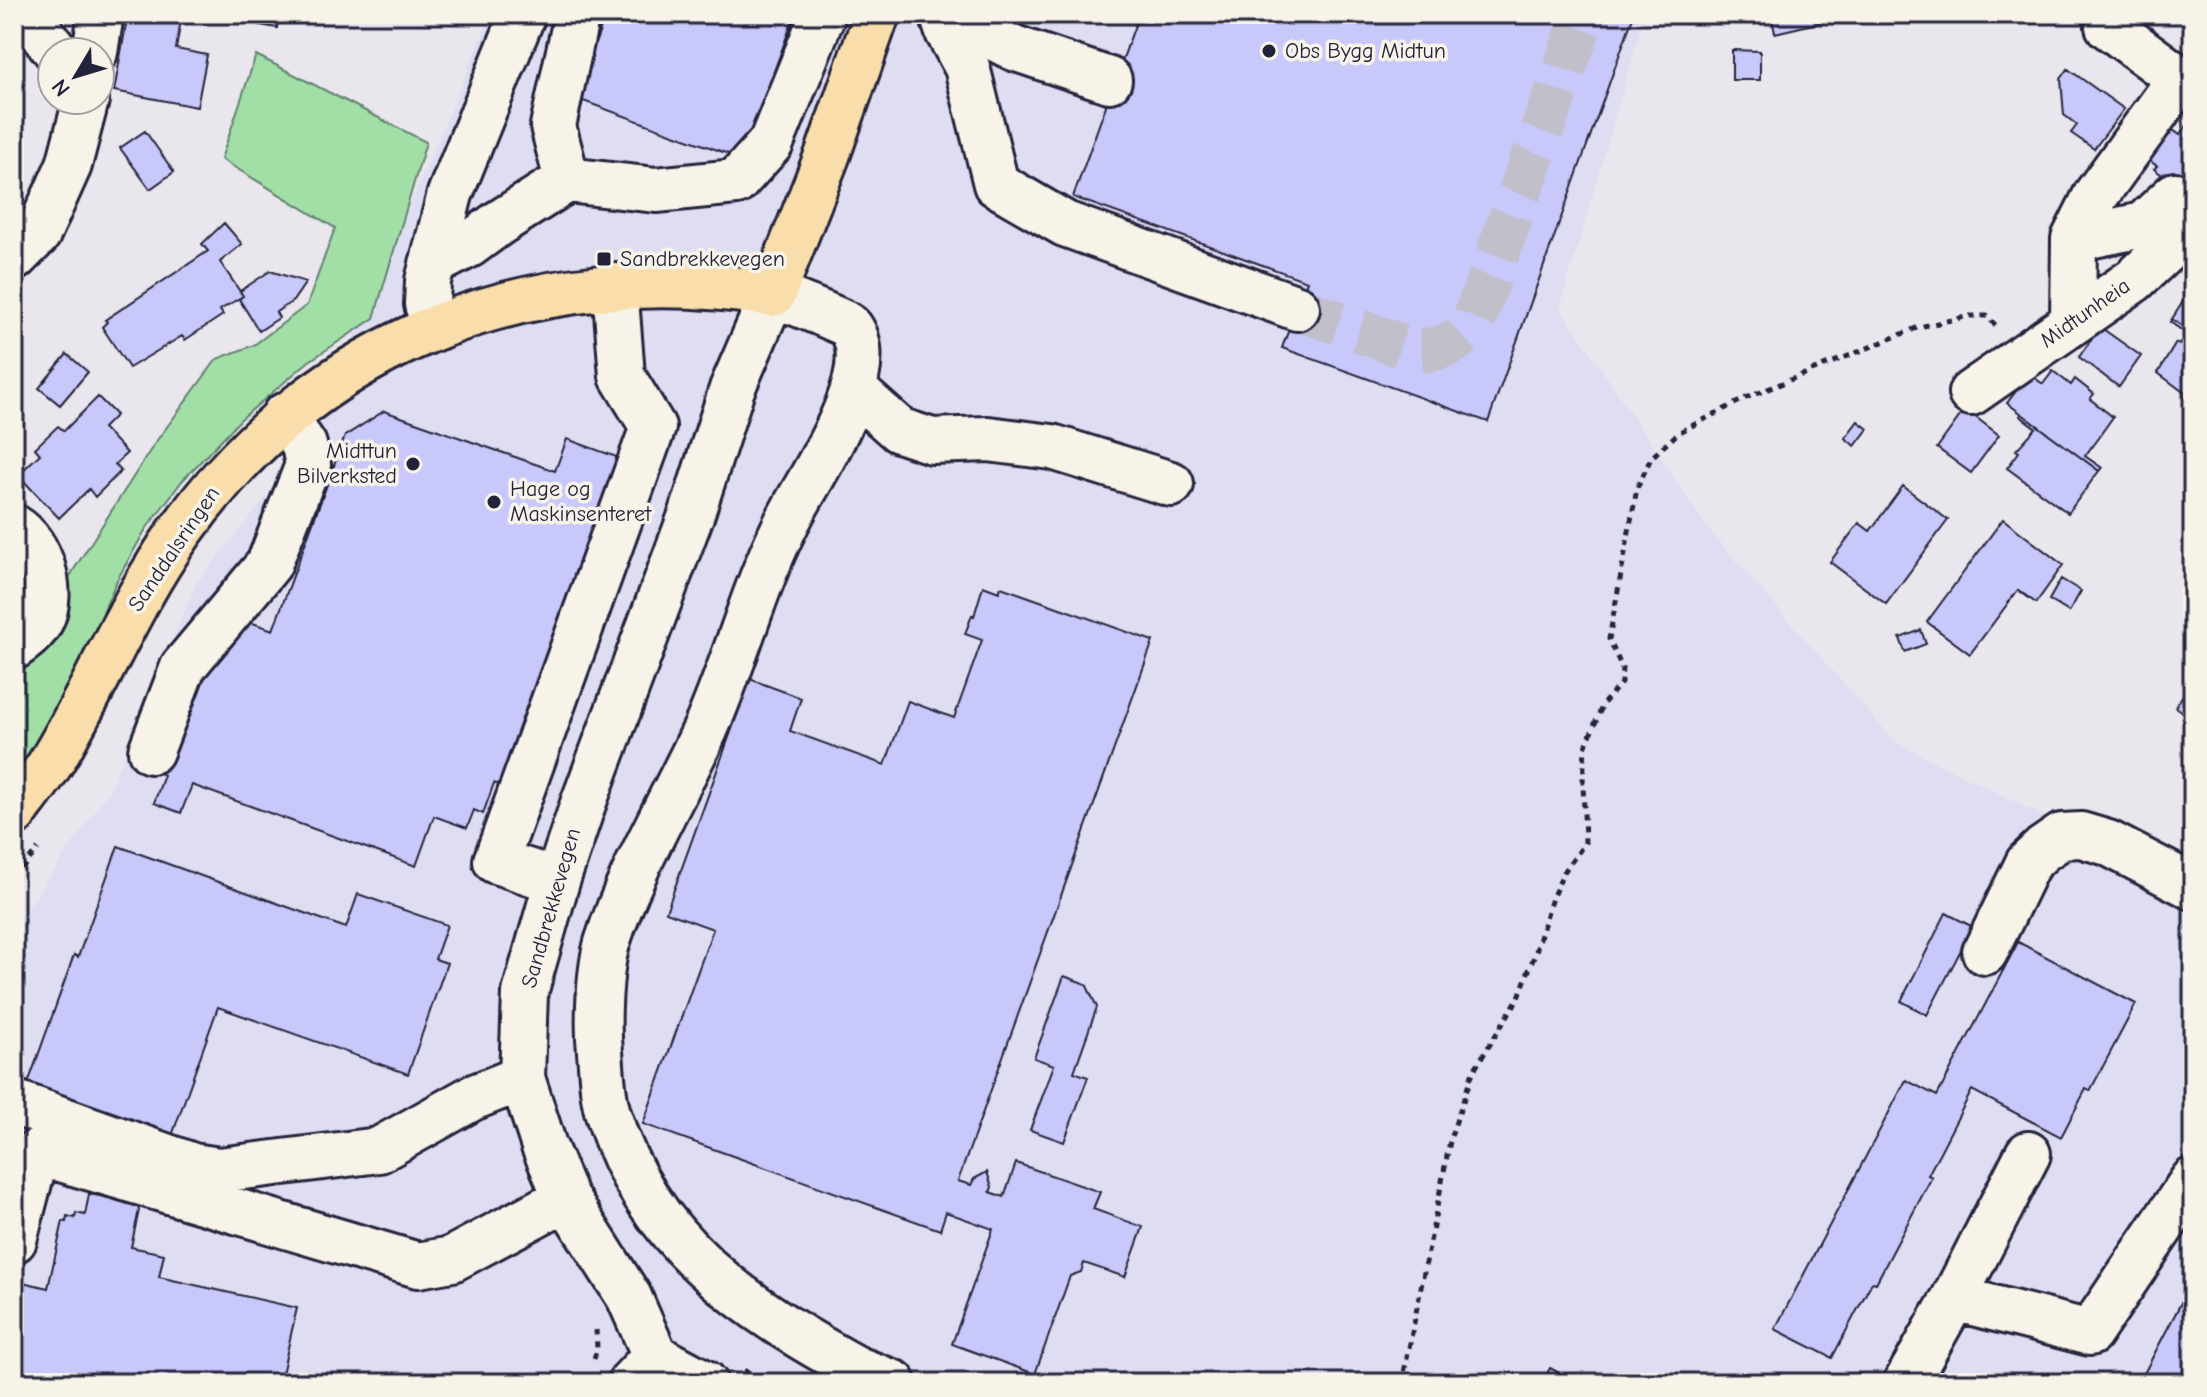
<svg xmlns="http://www.w3.org/2000/svg" width="2207" height="1397" font-family="'Comic Neue',sans-serif">
  <style>
    .built { fill: #dfddf1 }
    .green { fill: #a1dfa7; stroke: #628071; stroke-width: 2 }
    .building { fill: #c8c8fa; stroke: #22223b; stroke-width: 2 }
    .lines { fill: none; stroke-linecap: round; stroke-linejoin: round }
    .minor-tunnel { stroke: #c1bfc9; stroke-width: 44; stroke-dasharray: 44 22; stroke-linecap: butt }
    .minor-casing { stroke: #22223b; stroke-width: 50 }
    .major-casing { stroke: #22223b; stroke-width: 50 }
    .path { stroke: #22223b; stroke-width: 5; stroke-dasharray: 6 6; stroke-linecap: butt }
    .minor { stroke: #f7f3e8; stroke-width: 44 }
    .major { stroke: #f9deab; stroke-width: 44 }
    .poi-dot { fill: #22223b; stroke: #f7f3e8; stroke-width: 3 }
    .labels { text-anchor: middle; dominant-baseline: central; stroke-width: 7; stroke-linejoin: round; paint-order: stroke }
    .poi-label { font-size: 22px; fill: #22223b; stroke: #f7f3e8; text-anchor: start }
    .street-label { font-size: 22px; fill: #22223b; stroke: #f7f3e8 }
  </style>
  <rect width="100%" height="100%" fill="#e9e6ed"/>
  <filter id="ink" filterUnits="userSpaceOnUse"><feTurbulence type="fractalNoise" baseFrequency=".0125" numOctaves="2"/><feDisplacementMap in="SourceGraphic" scale="16" xChannelSelector="R" yChannelSelector="G"/><feConvolveMatrix kernelMatrix="1 2 1 2 8 2 1 2 1" color-interpolation-filters="sRGB"/></filter>
  <g filter="url(#ink)">
    <path class="built" d="M492 14H1645L1560 307 1708 529 1894 741 2193 891V1383H14V928L108 793 197 582 303 453Z"/>
    <path class="green" d="M256 55 426 142 374 318 308 362 240 420 182 481 146 529 117 580 76 674 14 778V663L155 443 217 359 254 345 307 305 335 228 221 159Z"/>
    <path class="building" d="M128 14H182L176 49 207 55 197 107 114 91Z
      M228 14H279L277 28 228 19Z
      M606 14H795L742 159 575 98Z
      M1139 14H1634L1488 422 1282 348 1307 281 1073 197Z
      M1771 14H1839V18L1775 33Z
      M1732 50 1760 51V80H1732Z
      M2068 69 2124 109 2094 149 2071 133 2077 125 2064 115 2061 79Z
      M2193 117V181L2185 192 2154 169 2157 166 2147 159 2170 128 2180 135Z
      M145 131 174 172 150 189 120 148Z
      M224 223 242 244 220 262 243 296 220 310 223 315 185 340 182 336 129 368 102 327 107 322 105 320 208 251 202 244Z
      M270 271 306 282 293 301 276 312 279 318 259 331 239 299 243 296 240 291Z
      M2193 291V334L2172 319 2189 292Z
      M2172 319 2193 334V404L2184 397 2186 394 2158 373 2176 343 2179 345 2187 334 2170 322Z
      M2100 327 2141 356 2119 387 2079 357Z
      M67 354 88 372 60 405 39 388Z
      M2053 371 2071 385 2075 379 2094 394 2090 399 2113 417 2085 456 2102 468 2099 471 2007 403 2029 374 2043 384Z
      M98 397 116 415 103 428 127 453 115 464 121 471 95 497 89 489 59 518 18 475 40 454 35 448 58 426 64 431Z
      M1965 409 1999 435 1971 473 1937 448Z
      M384 411 555 471 567 439 625 460 507 788 494 783 483 814 474 810 467 828 434 816 416 866 192 785 181 813 154 803 164 775 159 773 195 673 238 618 273 630 345 436Z
      M2022 414 2099 471 2068 513 2007 468 2019 452 2016 450 2036 428 2020 416Z
      M1858 421 1868 429 1855 446 1845 438Z
      M1903 486 1948 520 1886 604 1830 562 1859 523 1870 531Z
      M2003 519 2063 565 2036 603 2018 590 1970 654 1927 622Z
      M2061 579 2081 591 2069 612 2049 600Z
      M983 586 999 592 1001 587 1153 641 958 1181 971 1185 974 1179 987 1172 992 1187 990 1192 1004 1197 1016 1163 1100 1192 1093 1209 1143 1227 1125 1277 1084 1263 1081 1272 1070 1276 1035 1374 952 1344 993 1229 946 1212 940 1230 643 1124 713 929 666 912 750 679 801 698 790 731 885 765 908 701 954 718 982 640 965 634 972 615 974 616Z
      M1921 630 1926 644 1905 652 1900 638Z
      M2193 680V719L2175 707Z
      M118 846 346 928 358 894 447 925 435 959 447 963 408 1074 218 1007 169 1144 25 1092 74 955 78 957Z
      M1946 913 1973 927 1927 1015 1901 1001Z
      M2018 942 2136 1004 2090 1091 2086 1089 2061 1137 1972 1090 1928 1175 1932 1177 1876 1283 1872 1282 1832 1358 1775 1329 1906 1080 1937 1096Z
      M1064 976 1086 984 1097 1007 1074 1072 1088 1077 1064 1142 1030 1130 1054 1065 1034 1058Z
      M89 1194 136 1203 139 1210 131 1247 164 1254 159 1277 297 1308 280 1383H14V1280L48 1288 63 1221 66 1222 67 1216 75 1218 76 1213 85 1215Z
      M2193 1280V1383H2139Z
      M1550 1368 1578 1383H1542Z"/>
    <g class="lines">
      <path class="minor-tunnel" d="M1297 308 1415 351C1443 350 1462 343 1475 317L1584 14"/>
      <g class="minor-casing">
        <path id="minor" d="M20 14 33 22 57 52
          M942 14 948 32 967 67 996 184 1065 224 1297 308
          M947 14 1014 48 1109 80
          M95 52 101 14
          M567 180 553 126 577 14
          M2074 239 2143 225 2175 195
          M14 258 38 234 69 165 86 100
          M432 264 469 245 499 223 567 180 656 190 736 182 771 143 823 14
          M2073 322 2074 239 2096 195 2180 79 2108 26
          M434 326 427 304 428 281 450 194 523 14
          M854 390 899 430 932 441 988 439 1052 447 1171 484
          M1971 393 2134 280 2193 225
          M14 527C41 543 55 592 41 620 35 632 24 640 14 647
          M151 751 183 667 269 564 308 465 304 445 284 416
          M557 881 496 861 653 427 622 376 615 286
          M1985 952 2028 863 2043 849 2062 836 2081 835 2108 843 2193 887
          M16 1103 193 1166 219 1170 379 1150 472 1098 522 1078
          M14 1240 37 1152 418 1265 452 1259 566 1198
          M1954 1298 2028 1154
          M655 1356 705 1383
          M630 1383 655 1356 629 1297 566 1198 544 1146 522 1078 525 993 557 881 583 804 692 513 732 389 773 294C785 299 847 322 850 327 882 370 816 468 795 507 756 577 738 656 705 730 673 799 630 870 607 943 599 971 597 1023 600 1052 602 1074 602 1096 609 1117 649 1244 747 1309 857 1369
          M853 1383 857 1369 894 1383
          M1906 1383 1954 1298 2090 1333 2193 1180"/>
      </g>
      <g class="major-casing">
        <path id="major" d="M14 813C26 797 39 781 50 764 96 689 128 605 180 532 319 336 539 257 773 294L827 156 877 14"/>
      </g>
      <path class="path" d="M14 878 38 849
        M594 1359 597 1348 596 1330
        M744 1370 753 1377 772 1383
        M1402 1383 1451 1136 1473 1072 1519 997 1536 951 1552 898 1564 872 1585 843 1583 781 1585 748 1603 704 1621 683 1622 668 1609 639 1637 488 1651 458 1678 433 1746 398 1919 327 1970 316H1987L1996 326"/>
      <use href="#minor" class="minor"/>
      <use href="#major" class="major"/>
    </g>
  </g>
  <g class="poi-dot">
    <circle cx="1269" cy="51" r="8"/>
    <rect x="596" y="251" width="16" height="16" rx="4"/>
    <circle cx="413" cy="464" r="8"/>
    <circle cx="494" cy="502" r="8"/>
  </g>
  <g class="labels">
    <g class="poi-label">
      <text x="1285" y="51">Obs Bygg Midtun</text>
      <text x="620" y="259">Sandbrekkevegen</text>
      <text x="397" y="451" text-anchor="end">Midttun<tspan x="397" dy="25">Bilverksted</tspan></text>
      <text x="510" y="489">Hage og<tspan x="510" dy="25">Maskinsenteret</tspan></text>
    </g>
    <g class="street-label">
      <text transform="translate(2085 313) rotate(-35)">Midtunheia</text>
      <text transform="translate(174 549) rotate(-56)">Sanddalsringen</text>
      <text transform="translate(551 908) rotate(-74)">Sandbrekkevegen</text>
    </g>
  </g>
  <rect width="2207" height="1397" fill="none" stroke="#f7f3e8" stroke-width="48"/>
  <rect x="24" y="24" width="2159" height="1349" fill="none" stroke="#22223b" stroke-width="3" filter="url(#ink)"/>
  <g transform="translate(76 76) rotate(232)"><circle r="38" fill="#f7f3e8" stroke="#a29fa3" stroke-width="2"/>
  <path d="M0-6L14 30L0 20L-14 30Z" fill="#22223b"/>
  <text y="-12" font-size="22" font-weight="bold" text-anchor="middle" fill="#22223b">N</text>
  </g>
</svg>
